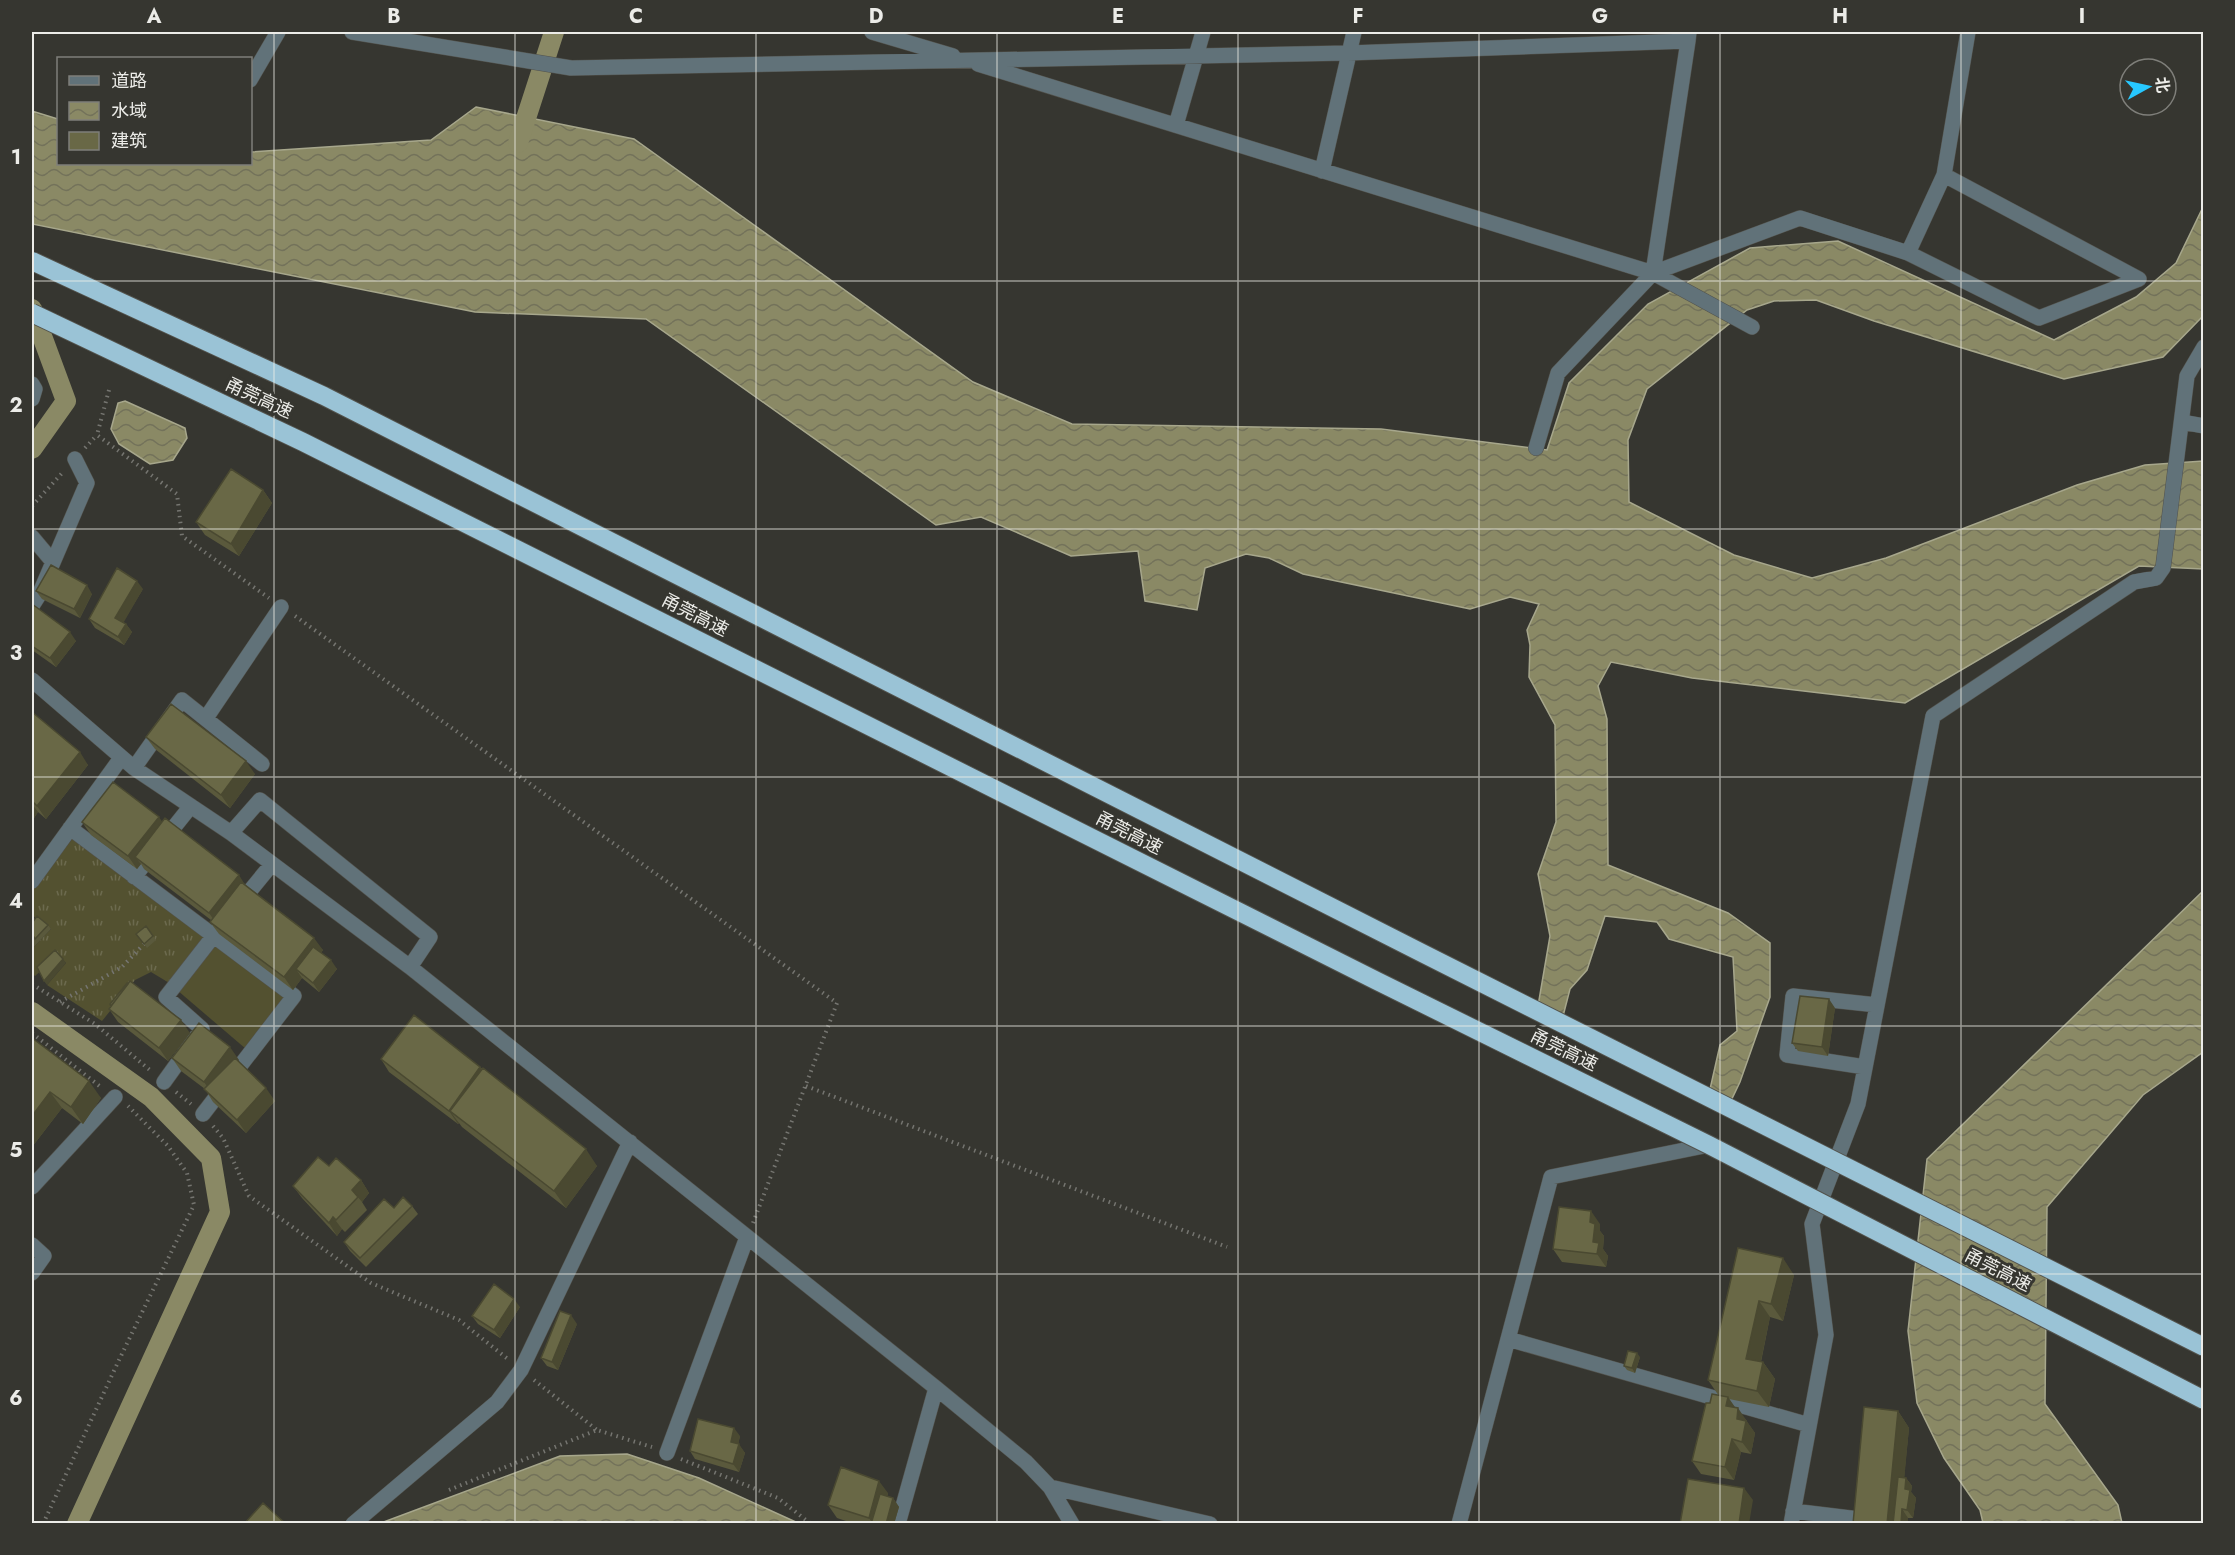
<svg xmlns="http://www.w3.org/2000/svg" width="2235" height="1555" font-family="Jost,'Noto Sans SC',sans-serif">
  <style>
    .grass { fill: url(#grass-tufts) }
    .pitch { fill: #535130 }
    .water { fill: url(#water-waves); stroke: #a7a78c; stroke-width: 1.5 }
    .lines { fill: none; stroke-linecap: round; stroke-linejoin: round }
    .canal { stroke: #8a8965; stroke-width: 20 }
    .minor-casing { stroke: #53534d; stroke-width: 16 }
    .path { stroke: #757570; stroke-width: 4; stroke-dasharray: 1.5 4.5; stroke-linecap: butt }
    .minor { stroke: #617279; stroke-width: 15 }
    .highway-bridge-casing { stroke: #53534d; stroke-width: 20; stroke-linecap: butt }
    .highway-bridge { stroke: #9ac3d6; stroke-width: 18 }
    .wall { fill: #5a593c }
    .shaded-wall { fill: #4a4931 }
    .building { fill: #696846; stroke: #4a4931; stroke-width: 1.5 }
    .grid { fill: none; stroke: #ecece8; stroke-width: 1.5; stroke-opacity: 0.55 }
    .labels { text-anchor: middle; dominant-baseline: central; stroke-width: 6; stroke-linejoin: round; paint-order: stroke }
    .street-label { font-size: 18px; fill: #ecece8; stroke: #363630 }
    .neatline { fill: none; stroke: #ecece8; stroke-width: 2 }
    .grid-label { font-size: 20px; text-anchor: middle; font-weight: bold; fill: #ecece8 }
  </style>
  <defs>
    <pattern id="grass-tufts" width="24" height="20" patternUnits="userSpaceOnUse" patternTransform="scale(1.5)"><rect width="24" height="20" fill="#535130"/><path d="M3 7l-1-3M5 7V3M7 7l1-3M15 17l-1-3M17 17v-4M19 17l1-3" fill="none" stroke="#6c6a4e"/></pattern>
    <pattern id="water-waves" width="16" height="10" patternUnits="userSpaceOnUse" patternTransform="scale(1.5)"><rect width="16" height="10" fill="#8a8965"/><path d="M0 5q4-4 8 0t8 0" fill="none" stroke="#73725a"/></pattern>
  </defs>
  <rect width="100%" height="100%" fill="#363630"/>
  <path class="grass" d="M73 838 206 936 171 984 151 972 135 980 102 1021 47 985 66 963 58 955 35 976 32 973V949L51 929 32 915V891Z"/>
  <path class="pitch" d="M214 943 284 998 246 1049 177 990Z"/>
  <path class="water" d="M476 107 634 139 973 382 1072 424 1381 429 1547 450 1569 383 1648 304 1750 248 1838 241 2054 340 2136 297 2176 263 2203 207V316L2163 357 2064 379 1874 321 1816 300 1774 301 1747 310 1647 389 1628 440 1629 502 1734 555 1812 578 1886 558 2077 485 2145 465 2203 461V569L2139 566 1905 703 1692 678 1611 662 1598 686 1607 719 1608 865 1728 913 1770 943V997L1740 1082 1728 1107 1708 1098 1720 1045 1737 1031 1733 957 1669 939 1657 922 1605 916 1587 970 1570 989 1561 1024 1538 1006 1550 936 1538 874 1556 822 1555 725 1529 677 1530 645 1527 630 1539 604 1510 597 1470 609 1303 574 1269 558 1246 554 1205 568 1197 610 1145 601 1138 551 1071 556 981 517 936 525 646 319 475 312 32 224V111L58 119V164H250L251 152 431 140Z
    M125 401 185 428 187 438 173 460 150 464 119 444 111 429 118 403Z
    M2203 891V1052L2143 1095 2047 1207 2045 1404 2118 1505 2122 1523H1983L1980 1510 1944 1458 1917 1403 1908 1331 1927 1159Z
    M627 1454 699 1478 798 1523H381L560 1456Z"/>
  <g class="lines">
    <path class="canal" d="M518 143 554 32
      M32 309 66 401 32 449
      M32 1012 151 1097 211 1158 220 1212 77 1524"/>
    <g class="minor-casing">
      <path id="minor" d="M352 32 571 68 1348 53 1688 41 1689 32
        M872 32 953 56
        M978 64 1653 273 1752 327
        M250 80 278 32
        M1176 125 1203 32
        M1322 171 1354 32
        M1908 253 2039 318 2139 279 1944 175
        M1653 273 1688 41
        M32 384 35 389 32 399
        M2182 422 2204 426
        M1536 448 1558 373 1653 273 1800 218 1908 253 1944 175 1968 32
        M32 537 53 562
        M32 606 39 595 87 483 75 459
        M32 680 134 768 231 833 410 967 936 1388 1026 1462 1050 1487 1072 1524
        M206 718 281 607
        M134 768 182 700 262 764
        M70 828 294 996 203 1114
        M231 833 260 800 430 937 410 967
        M134 877 191 806
        M32 881 121 758
        M240 903 272 864
        M1865 1067 1787 1055 1793 996 1877 1005
        M164 1082 202 1029 166 997 219 929
        M32 1187 115 1097
        M32 1245 44 1256 32 1273
        M1508 1339 1809 1425
        M667 1453 747 1237
        M1050 1487 1210 1524
        M1793 1511 1867 1520
        M353 1524 497 1402 521 1370 630 1142
        M898 1524 936 1388
        M1459 1524 1551 1177 1709 1145
        M1791 1524 1826 1335 1812 1224 1858 1104 1933 716 2134 582 2156 578 2163 568 2187 376 2204 347"/>
    </g>
    <path class="path" d="M109 390 97 435 177 494 182 536 269 598
      M85 448 97 435
      M32 506 64 471
      M295 616 837 1003 753 1223
      M32 984 95 1024 151 1071
      M60 1002 122 967 144 944
      M32 1033 102 1088
      M806 1086 1227 1247
      M176 1092 191 1104
      M213 1126 223 1138 249 1196 371 1283 459 1320 509 1360
      M534 1380 597 1430
      M681 1459 778 1498 811 1524
      M449 1490 597 1430 652 1447
      M43 1524 119 1360 194 1205 187 1173 168 1146 128 1106"/>
    <use href="#minor" class="minor"/>
    <g class="highway-bridge-casing">
      <path id="highway-bridge" d="M32 261 324 396 1424 954 2204 1347
        M32 313 303 442 1377 981 1709 1145 2204 1400"/>
    </g>
    <use href="#highway-bridge" class="highway-bridge"/>
  </g>
  <path class="wall" d="M263 490 272 503 239 556 205 535 196 522Z
    M143 589 123 622 126 624 132 632 124 645 95 628 89 619Z
    M36 591 92 594 80 618 42 599Z
    M32 604 76 641 56 667 32 650Z
    M32 712 88 765 46 819 38 812 32 821Z
    M146 737 255 774 230 808 155 749Z
    M82 822H162L245 884 323 950 321 953 337 969 319 992 302 978 293 990 219 934 210 922 211 920 144 869 141 864 137 869 91 835Z
    M32 923 48 925 51 929 32 949Z
    M146 926 156 940 147 948 136 934Z
    M110 1004 190 1033 168 1061 118 1022 109 1009 111 1006Z
    M1835 1008 1828 1056 1798 1051 1792 1043Z
    M32 1038 101 1098 83 1124 62 1108 32 1147Z
    M172 1058 239 1060 238 1061 275 1101 246 1133 213 1102 205 1089 181 1071Z
    M381 1059 480 1067 597 1166 566 1208 462 1127 459 1123 458 1124 389 1072Z
    M329 1166 361 1180 369 1193 362 1202 367 1210 345 1232 342 1229 337 1236 302 1198 293 1186Z
    M412 1206 418 1214 366 1267 350 1251 344 1242 394 1208Z
    M1600 1224V1231L1604 1236 1603 1249 1608 1256 1606 1267 1562 1262 1553 1249Z
    M1738 1248 1794 1275 1783 1321 1770 1317 1761 1362H1763L1775 1379 1769 1407 1729 1399 1735 1408 1747 1421V1422L1755 1433 1751 1454 1741 1452 1734 1480 1701 1474 1692 1461 1710 1403 1719 1396 1708 1380Z
    M520 1307 500 1338 478 1324 472 1316Z
    M577 1324 558 1370 547 1366 541 1358Z
    M1640 1357 1635 1373 1627 1370 1624 1366Z
    M1864 1407 1898 1411 1909 1428 1904 1478H1906L1912 1486 1911 1492 1916 1498 1913 1518H1908V1524Z
    M740 1436 738 1444 745 1453 739 1472 695 1459 690 1451Z
    M888 1493 887 1497 893 1498 899 1507 894 1524H855L837 1518 828 1505Z"/>
  <path class="shaded-wall" d="M263 490 272 503 239 556 231 544Z
    M137 581 143 589 121 627 115 618Z
    M87 585 92 594 80 618 74 609Z
    M126 624 132 632 124 645 118 637Z
    M70 632 76 641 56 667 50 658Z
    M80 752 88 765 46 819 37 806Z
    M246 761 255 774 230 808 221 795Z
    M32 804 38 812 32 821Z
    M159 817 168 830 135 857 141 864 137 869 128 856Z
    M239 875 247 888 218 926 209 913Z
    M314 938 323 950 303 976 296 969 302 978 293 990 284 977Z
    M63 959 66 963 47 985 44 981Z
    M331 960 337 969 319 992 313 983Z
    M1829 999 1835 1008 1828 1056 1822 1047Z
    M181 1020 190 1033 168 1061 159 1048Z
    M230 1047 239 1060 213 1095 204 1082Z
    M480 1067 489 1080 450 1111 459 1123 458 1124 449 1111Z
    M89 1081 101 1098 83 1124 71 1107Z
    M266 1088 275 1101 246 1133 237 1120Z
    M50 1092 62 1108 32 1147V1116Z
    M586 1149 597 1166 566 1208 554 1191Z
    M361 1180 369 1193 362 1202 352 1190Z
    M1591 1211 1600 1224V1231L1604 1236 1603 1249 1608 1256 1606 1267 1597 1254 1593 1242 1590 1222Z
    M333 1217 342 1229 337 1236 329 1223Z
    M1783 1258 1794 1275 1783 1321 1771 1304Z
    M514 1299 520 1307 500 1338 494 1330Z
    M1759 1301 1770 1317 1758 1375 1746 1359Z
    M571 1315 577 1324 558 1370 552 1362Z
    M1637 1353 1640 1357 1635 1373 1632 1368Z
    M1763 1362 1775 1379 1769 1407 1757 1391Z
    M1728 1397 1737 1410 1726 1406Z
    M1738 1408 1755 1433 1751 1454 1742 1442 1737 1419Z
    M1898 1411 1909 1428 1900 1524H1887Z
    M734 1428 740 1436 737 1451 731 1442Z
    M1732 1439 1741 1452 1734 1480 1725 1467Z
    M739 1444 745 1453 739 1472 733 1464Z
    M1906 1478 1912 1486 1911 1492 1916 1498 1913 1518 1907 1510 1905 1489Z
    M879 1481 888 1493 880 1524H873L869 1518Z
    M1744 1488 1753 1500 1749 1524H1739Z
    M893 1498 899 1507 894 1524H886Z
    M1902 1509 1908 1518V1524H1901Z"/>
  <path class="building" d="M231 469 263 490 231 544 196 522Z
    M51 565 87 585 74 609 36 591Z
    M117 568 137 581 115 618 126 624 118 637 89 619Z
    M32 604 70 632 50 658 32 646Z
    M171 704 246 761 221 795 146 737Z
    M32 712 80 752 37 806 32 801Z
    M113 782 159 817 128 856 82 822Z
    M165 818 239 875 209 913 135 857Z
    M241 882 314 938 284 977 210 922Z
    M37 916 48 925 35 939 32 934V923Z
    M146 926 153 936 144 944 136 934Z
    M313 947 331 960 313 983 296 969Z
    M55 950 63 959 44 981 37 967Z
    M130 981 181 1020 159 1048 109 1009Z
    M127 983 128 984 111 1006 110 1004Z
    M1800 996 1829 999 1822 1047 1792 1043Z
    M414 1015 480 1067 449 1111 381 1059Z
    M199 1023 230 1047 204 1082 172 1058Z
    M32 1038 89 1081 71 1107 50 1092 32 1116Z
    M235 1058 266 1088 237 1120 204 1089Z
    M483 1068 586 1149 554 1191 450 1111Z
    M318 1157 329 1166 336 1158 361 1180 352 1190 358 1197 336 1220 333 1217 329 1223 293 1186Z
    M403 1197 412 1206 360 1258 344 1242 384 1199 394 1208Z
    M1559 1207 1591 1211 1590 1222 1595 1224 1593 1242 1599 1243 1597 1254 1553 1249Z
    M1738 1248 1783 1258 1771 1304 1759 1301 1746 1359 1763 1362 1757 1391 1708 1380Z
    M494 1284 514 1299 494 1330 472 1316Z
    M560 1311 571 1315 552 1362 541 1358Z
    M1628 1351 1637 1353 1632 1368 1624 1366Z
    M1712 1394 1728 1397 1726 1406 1738 1408 1737 1419 1746 1421 1742 1442 1732 1439 1725 1467 1692 1461 1706 1403H1710Z
    M1864 1407 1898 1411 1887 1524H1853Z
    M698 1419 734 1428 731 1442 739 1444 733 1464 690 1451Z
    M841 1467 879 1481 869 1518 828 1505Z
    M1898 1477 1906 1478 1905 1489 1910 1490 1907 1510 1902 1509 1901 1524H1893Z
    M1688 1479 1744 1488 1739 1524H1680Z
    M880 1494 893 1498 886 1524H871Z
    M263 1503 286 1524H244Z"/>
  <path class="grid" d="M274 32V1524M515 32V1524M756 32V1524M997 32V1524M1238 32V1524M1479 32V1524M1720 32V1524M1961 32V1524M32 281H2204M32 529H2204M32 777H2204M32 1026H2204M32 1274H2204"/>
  <g class="labels">
    <g class="street-label">
      <text transform="translate(259 398) rotate(25)">甬莞高速</text>
      <text transform="translate(695 615) rotate(27)">甬莞高速</text>
      <text transform="translate(1129 833) rotate(27)">甬莞高速</text>
      <text transform="translate(1564 1050) rotate(26)">甬莞高速</text>
      <text transform="translate(1998 1270) rotate(27)">甬莞高速</text>
    </g>
  </g>
  <rect width="2235" height="1555" fill="none" stroke="#363630" stroke-width="66"/>
  <rect x="57" y="57" width="195" height="108" fill="#363630" stroke="#7f7f7a" stroke-width="1.5"/>
  <rect x="69" y="76" width="30" height="9" fill="#617279" stroke="#7f7f7a" stroke-width="1.5"/>
  <text x="111" y="87" font-size="18" fill="#ecece8">道路</text>
  <rect x="69" y="102" width="30" height="18" fill="url(#water-waves)" stroke="#7f7f7a" stroke-width="1.5"/>
  <text x="111" y="117" font-size="18" fill="#ecece8">水域</text>
  <rect x="69" y="132" width="30" height="18" fill="#696846" stroke="#7f7f7a" stroke-width="1.5"/>
  <text x="111" y="147" font-size="18" fill="#ecece8">建筑</text>
  <g transform="translate(2148 87) rotate(82)"><circle r="28" fill="#363630" stroke="#7f7f7a" stroke-width="1.5"/>
  <path d="M0-4.5L10 22L0 15L-10 22Z" fill="#27c8ff"/>
  <text y="-9" font-size="16" font-weight="bold" text-anchor="middle" fill="#ecece8">北</text>
  </g>
  <rect x="33" y="33" width="2169" height="1489" class="neatline"/>
  <g class="grid-label">
    <text x="154" y="23">A</text>
    <text x="394" y="23">B</text>
    <text x="636" y="23">C</text>
    <text x="876" y="23">D</text>
    <text x="1118" y="23">E</text>
    <text x="1358" y="23">F</text>
    <text x="1600" y="23">G</text>
    <text x="1840" y="23">H</text>
    <text x="2082" y="23">I</text>
    <text x="16" y="164">1</text>
    <text x="16" y="412">2</text>
    <text x="16" y="660">3</text>
    <text x="16" y="908">4</text>
    <text x="16" y="1157">5</text>
    <text x="16" y="1405">6</text>
  </g>
</svg>
